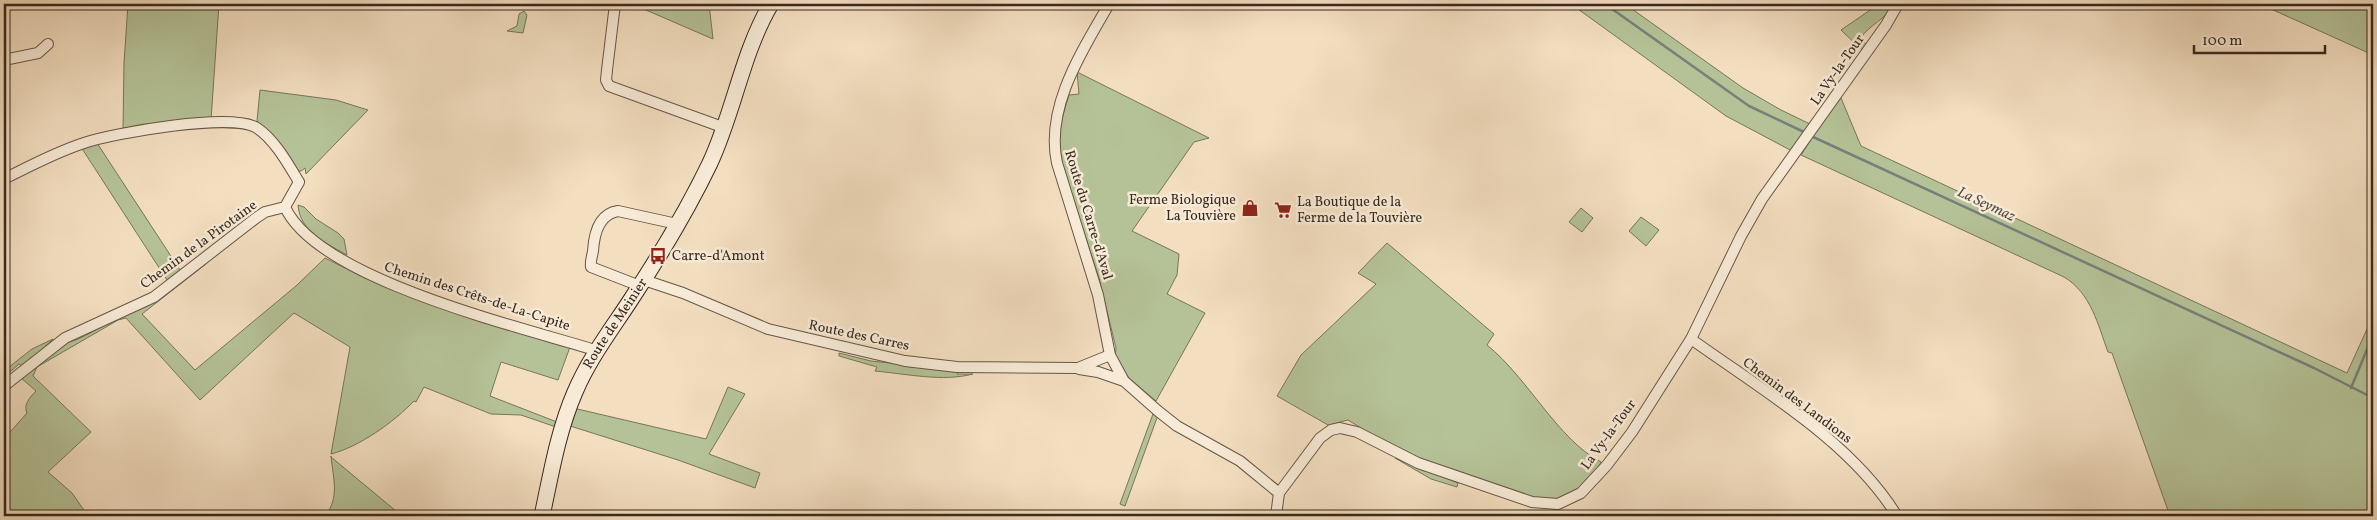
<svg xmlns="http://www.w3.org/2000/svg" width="2377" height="520" font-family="Vollkorn,serif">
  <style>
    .green { fill: #b5c297; stroke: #77765a }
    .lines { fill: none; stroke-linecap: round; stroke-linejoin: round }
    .stream { stroke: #76817b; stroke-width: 2.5 }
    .street-casing { stroke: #685646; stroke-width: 12 }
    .secondary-casing { stroke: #39291d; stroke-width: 17 }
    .street { stroke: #f7ead6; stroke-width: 10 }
    .secondary { stroke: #f7ead6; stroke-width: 15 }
    .labels { text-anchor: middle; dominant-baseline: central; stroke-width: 5; stroke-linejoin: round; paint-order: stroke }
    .street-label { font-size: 14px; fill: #39291d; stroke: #f7ead6 }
    .poi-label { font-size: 14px; fill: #39291d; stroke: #f7ead6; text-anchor: start }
    .water-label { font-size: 15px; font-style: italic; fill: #524e44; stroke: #f7ead6 }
  </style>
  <rect width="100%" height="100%" fill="#f3dec0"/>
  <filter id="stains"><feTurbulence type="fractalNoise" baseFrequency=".004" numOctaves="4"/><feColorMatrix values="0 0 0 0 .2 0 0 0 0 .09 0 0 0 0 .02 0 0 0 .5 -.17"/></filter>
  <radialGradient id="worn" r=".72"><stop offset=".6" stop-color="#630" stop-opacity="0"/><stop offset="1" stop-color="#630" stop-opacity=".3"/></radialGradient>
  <path class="green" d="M128 4H219L211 120 123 130 124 63Z
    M632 4H709L713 39Z
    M1571 4H1625L1743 88 1781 110 1810 124 1792 151 1726 116Z
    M1879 4H1894C1885 20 1870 24 1860 39L1866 44 1862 50 1841 30Z
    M2260 4H2373V55Z
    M524 11 527 15 523 33 507 31 517 26 519 14Z
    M1077 72 1209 138 1194 142 1132 231 1179 254 1177 275 1167 294 1205 313 1156 401 1129 378 1115 358 1116 348 1099 278 1061 162C1055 138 1062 118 1069 95L1079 94Z
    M260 90 336 100 368 110 306 174 305 168 301 171H297L257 121Z
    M1841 98 1861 146 2347 373 2373 316V516H2170L2112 353 2108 352C2098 325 2091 293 2064 277L1801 155 1836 101Z
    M97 143 182 273 169 283 81 147Z
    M298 205 304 207 316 219 338 233 344 239 347 255C326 243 300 232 298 205Z
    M1581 208 1593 218 1582 232 1569 222Z
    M1641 217 1659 230 1646 246 1629 231Z
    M1387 243 1494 334 1487 345C1528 378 1558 440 1601 462L1595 474 1576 492 1557 501 1532 498 1397 450 1348 420 1328 425 1277 396 1301 355 1376 284 1358 273Z
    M325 258 365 278 570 347 558 380 501 362 490 396 557 422 556 427 521 415 491 414 424 387 416 402 414 401C394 422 359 447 331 454L350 347 294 313 200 400 126 318 118 320 37 367 33 376 91 432 48 472 72 493 88 516H4V450L8 444 4 439 27 413C23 405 30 397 36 391L20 377 68 342C87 341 181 275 204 261L206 264 142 314 195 370 296 286Z
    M53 339 23 367 19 364 4 377V371L32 349Z
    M839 353 871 361 958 370 957 374H973C943 382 907 374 875 371L877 367 839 356Z
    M728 387 745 394 709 454 760 473 755 488 678 460 567 425 573 408 706 439Z
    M1153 414 1158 415 1125 506 1120 504Z
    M331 456V457L402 516H325C340 498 333 478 331 456Z
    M1395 458 1458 483 1457 487 1431 479Z"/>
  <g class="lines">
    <path class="stream" d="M1605 4 1749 106 1806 133
      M1811 136 2314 368 2373 398
      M2351 388 2373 335"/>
    <g class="street-casing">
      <path id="street" d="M615 4 607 70 606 80 609 86 725 128
        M1109 4C1082 51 1045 107 1057 163L1098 295 1110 355
        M4 60 38 53 48 44
        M4 179C30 166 56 152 84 143 114 133 232 112 257 128 275 140 288 164 299 182L285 207C318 280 522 327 598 351
        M644 280 683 293 768 329 905 361 957 367 1078 368 1110 355 1124 381 1158 411 1177 426 1240 461 1279 493
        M640 286 591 267C590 262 592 257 593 251 594 235 598 214 618 211L677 224
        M1691 339C1762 390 1851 441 1897 516
        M1079 369 1098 372 1124 381
        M4 386 65 338 154 297 256 218 265 212 285 207
        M1276 516 1279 493 1320 438 1331 430 1340 428 1357 432 1418 463 1532 502 1558 504 1581 493 1607 465 1632 432 1691 339 1741 236 1762 199 1886 25 1898 4"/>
    </g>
    <g class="secondary-casing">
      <g id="secondary">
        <path id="s1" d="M542 516C551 474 558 431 575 392 589 359 611 330 630 301 659 257 687 211 710 163 734 112 742 53 771 4"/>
      </g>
    </g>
    <use href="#street" class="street"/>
    <use href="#secondary" class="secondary"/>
  </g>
  <defs>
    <g id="shop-bare" transform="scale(1.35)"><path d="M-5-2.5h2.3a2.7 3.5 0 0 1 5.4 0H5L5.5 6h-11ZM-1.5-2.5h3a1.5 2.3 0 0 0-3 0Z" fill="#8f2418" stroke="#f7ead6" stroke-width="2.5" paint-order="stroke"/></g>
    <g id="supermarket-bare" transform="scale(1.35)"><path d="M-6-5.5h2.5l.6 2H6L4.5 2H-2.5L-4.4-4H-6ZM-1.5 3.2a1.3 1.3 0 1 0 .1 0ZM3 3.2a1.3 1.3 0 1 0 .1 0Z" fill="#8f2418" stroke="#f7ead6" stroke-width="2.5" paint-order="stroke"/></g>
    <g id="bus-bare" transform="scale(1.35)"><path d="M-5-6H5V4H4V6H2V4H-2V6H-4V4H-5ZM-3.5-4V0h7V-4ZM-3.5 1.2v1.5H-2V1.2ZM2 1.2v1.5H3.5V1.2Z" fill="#8f2418" stroke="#f7ead6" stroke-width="2.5" paint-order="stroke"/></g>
  </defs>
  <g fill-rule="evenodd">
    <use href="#shop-bare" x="1250" y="208"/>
    <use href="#supermarket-bare" x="1283" y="210"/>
    <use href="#bus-bare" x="658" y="256"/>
  </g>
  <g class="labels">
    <g class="street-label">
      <text transform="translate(1838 70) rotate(-55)">La Vy-la-Tour</text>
      <text transform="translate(1088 215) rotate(73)">Route du Carre-d'Aval</text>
      <text transform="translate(199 245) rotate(-36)">Chemin de la Pirotaine</text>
      <text transform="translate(477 297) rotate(18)">Chemin des Crêts-de-La-Capite</text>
      <text stroke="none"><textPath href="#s1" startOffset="208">Route de Meinier</textPath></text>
      <text transform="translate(859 336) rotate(12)">Route des Carres</text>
      <text transform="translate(1797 401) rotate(37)">Chemin des Landions</text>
      <text transform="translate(1609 435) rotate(-54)">La Vy-la-Tour</text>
    </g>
    <g class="poi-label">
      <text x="1236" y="200" text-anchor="end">Ferme Biologique<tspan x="1236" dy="16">La Touvière</tspan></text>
      <text x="1297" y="202">La Boutique de la<tspan x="1297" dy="16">Ferme de la Touvière</tspan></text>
      <text x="672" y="256">Carre-d'Amont</text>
    </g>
    <g class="water-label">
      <text transform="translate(1986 205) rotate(25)">La Seymaz</text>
    </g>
  </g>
  <rect width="2377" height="520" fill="none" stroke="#f3dec0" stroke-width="20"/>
  <rect x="5" y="5" width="2367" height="510" fill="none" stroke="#39291d" stroke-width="2.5"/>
  <rect x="10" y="10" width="2357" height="500" fill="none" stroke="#39291d"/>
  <path d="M2194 45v8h131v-8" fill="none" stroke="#39291d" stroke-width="2.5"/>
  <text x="2202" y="45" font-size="15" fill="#39291d" stroke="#f7ead6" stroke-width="4" paint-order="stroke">100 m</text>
  <rect width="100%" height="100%" filter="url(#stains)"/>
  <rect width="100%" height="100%" fill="url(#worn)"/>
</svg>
